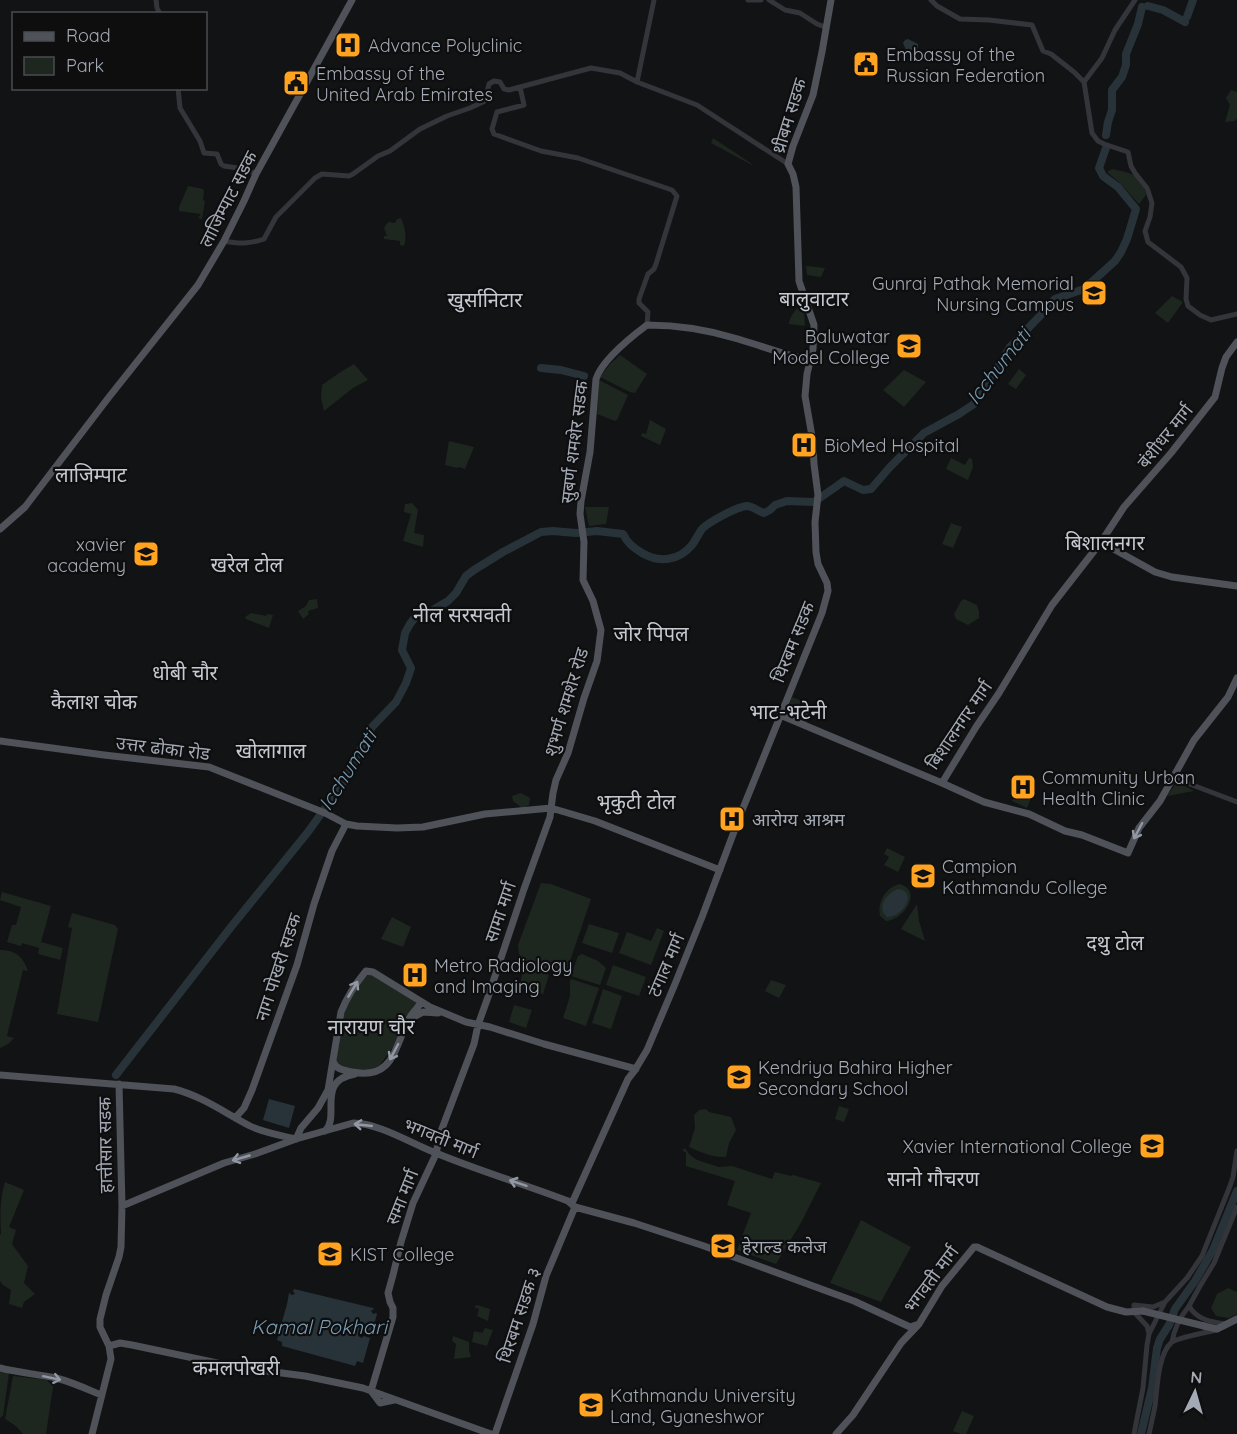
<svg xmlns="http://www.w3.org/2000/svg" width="1237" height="1434" font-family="Quicksand,'Noto Sans Devanagari',sans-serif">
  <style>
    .green { fill: #1e271f }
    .water { fill: #283339 }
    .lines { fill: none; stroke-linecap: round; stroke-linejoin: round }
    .river { stroke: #283339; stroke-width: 8 }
    .minor { stroke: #33353a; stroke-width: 5 }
    .major { stroke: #4f5259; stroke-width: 7 }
    .major-bridge { stroke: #4f5259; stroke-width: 7 }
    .oneway { stroke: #9298a3 }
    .labels { text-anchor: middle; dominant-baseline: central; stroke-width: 4.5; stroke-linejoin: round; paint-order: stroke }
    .poi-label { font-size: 18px; fill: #a3aab6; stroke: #0e0e0f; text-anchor: start }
    .street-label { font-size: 18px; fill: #a3aab6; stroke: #0e0e0f }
    .neighbourhood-label { font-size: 20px; fill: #c4c9d2; stroke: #0e0e0f }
    .water-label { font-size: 20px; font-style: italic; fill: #779cb4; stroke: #0e0e0f }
  </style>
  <rect width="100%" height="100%" fill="#121314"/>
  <path class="green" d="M1231 90 1237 92V118L1235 121 1225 122 1230 105 1226 98Z
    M713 138 752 164V165L711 143Z
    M1112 169C1130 173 1143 174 1146 195L1139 204 1119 182 1107 172Z
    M188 186 203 189 204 191 203 200 205 201 202 219 198 218 201 214 179 211V207Z
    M401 218C405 227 407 236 404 246L400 245V241L384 239V236H387L384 228 388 222 395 223 397 219Z
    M806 266 825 268 821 277 807 275Z
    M1172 296 1183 302 1168 323 1155 313Z
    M800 306 804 312 805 326 789 324C789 318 795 310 800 306Z
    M620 355 647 374 635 393 630 392 600 377 610 364Z
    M354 364 368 380 353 388 324 411 321 398 322 385 339 373Z
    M1019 369 1026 375 1016 389 1008 384Z
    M904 370 926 382 904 407 883 390Z
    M599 380 628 395 617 420 615 421 597 414Z
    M650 420 666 429 660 445 641 436 642 433 646 434Z
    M449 441 474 447 465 469 459 467 457 468 445 465Z
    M951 458 965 465 969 458 972 459 973 467 968 480 946 469Z
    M412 503 418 510 414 533 424 535 423 547 403 541 411 514 404 512 405 504Z
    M585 507H609L606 524 589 526Z
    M951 523 962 527 953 548 942 544Z
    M317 599 318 608 308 611 309 614 303 619 298 611 306 606 309 600Z
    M964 599 977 605 979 612V618L968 625 956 619 954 614 961 601Z
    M251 613 266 616 267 614 273 615 269 628 246 619 245 617Z
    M792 697 814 706 806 725 788 715 787 711Z
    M1177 782 1194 791 1167 796Z
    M1016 792 1031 798 1027 808 1012 801Z
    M521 793 530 798 529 805 522 808 513 801 512 796Z
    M887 848 905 857 898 872 884 865 889 857 884 854Z
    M541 883 551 884 591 899 565 976 523 960 519 954 518 945Z
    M900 884C923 891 904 920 886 921L880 916C877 902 886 887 900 884Z
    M2 892 51 906 41 942 63 948 60 960 38 954 39 948 22 943 21 946 7 942 12 925H16L21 907 0 900Z
    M917 904 919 921 925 941 901 929Z
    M72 913 115 925 118 929 98 1022 57 1014 72 928 68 927Z
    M392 917 411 927 403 947 381 939Z
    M589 924 619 933 612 953 582 943Z
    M657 928 664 931 651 965 619 953 627 932 651 941Z
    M0 950C15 950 23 956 28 971L23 970 7 1036 14 1038 8 1044 0 1048Z
    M582 954 598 961 606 968 600 985 571 976 578 956Z
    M613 965 646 977 639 996 606 985Z
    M526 969 549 975 543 994 519 988 523 971Z
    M371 974 418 1002 406 1018 393 1047 380 1065 369 1070 347 1069 336 1065C337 1035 341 1008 360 983 364 979 365 976 371 974Z
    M571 979 599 988 586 1026 563 1018 570 996V982Z
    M771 980 786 985 779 998 765 991Z
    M603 989 622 996 611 1029 592 1023Z
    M514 1005 532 1010 526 1028 509 1022Z
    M839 1106 849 1109 844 1122 835 1119Z
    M706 1109 709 1112 731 1117 736 1130 729 1143 726 1157C714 1158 700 1152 689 1147L695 1128 694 1115 699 1110Z
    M685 1148 690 1155 697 1160 719 1167 732 1166 772 1179 775 1172 791 1176 793 1175 821 1183 802 1221 776 1264 737 1250 751 1213 727 1205 735 1181 686 1166V1153L682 1150Z
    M5 1182 24 1190 9 1227 16 1230 12 1244 28 1266 24 1283 35 1294 24 1302 22 1308 9 1304 11 1290 3 1285 0 1281V1235L1 1234C0 1217 0 1198 5 1182Z
    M861 1220 911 1247 881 1302 830 1283Z
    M1228 1288 1237 1292V1314L1229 1318 1216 1316 1211 1308 1217 1294Z
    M477 1305 490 1309 488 1321 477 1316 479 1309 474 1307Z
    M485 1328 493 1330 487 1346 472 1342 474 1331 482 1333Z
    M453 1336 469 1342V1350L471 1357 454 1359 456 1344 452 1341Z
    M0 1371 9 1373 3 1416 0 1418Z
    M13 1376 47 1380 53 1387 46 1434H23L16 1426 5 1419Z
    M962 1411 974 1416 966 1434H961L953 1431Z"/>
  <path class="water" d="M908 39 918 44V49L911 51 906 50 903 43 905 40Z
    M898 889C918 891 904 917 887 917 876 907 886 894 898 889Z
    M269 1099 295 1106 289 1128 263 1120Z
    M294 1289 373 1308 374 1309 371 1311 373 1314 376 1313 377 1314 371 1336 364 1334V1332L360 1330 358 1336 362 1338 364 1336 370 1338 363 1363 357 1361 355 1366 282 1346V1342L277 1340 287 1304 289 1293 292 1295 295 1294 293 1291Z"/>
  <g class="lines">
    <path class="river" d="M1148 6 1163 10 1185 22
      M1187 17 1193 0
      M1106 135 1108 122 1112 110V90L1122 77 1126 65V54L1138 24 1142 7
      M541 368 561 370 584 376
      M116 1075 231 927 308 832 343 783 372 727 396 702 406 683 411 668 402 650 405 633 410 624 416 616 433 610 448 601 456 593 466 576 474 570 503 552 541 532 553 531 576 533 597 531 623 534C628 544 633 547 642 553 659 563 679 561 692 545 696 540 698 534 702 529 709 522 736 507 747 506 752 506 758 511 764 513L770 510 775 505 787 501 814 502 844 481 863 490 871 489 890 467 924 433 959 414 974 404 977 396 995 372 1010 347 1038 318 1055 299 1084 289 1115 261 1121 252 1127 239 1136 209 1118 187 1103 176 1099 168 1106 148
      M1141 1434 1152 1388 1157 1348 1160 1339 1169 1325 1175 1309 1195 1281 1213 1250 1237 1191"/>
    <path class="minor" d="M156 0 157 8 160 14
      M748 0H761
      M769 0 785 10 800 13 817 24 825 27
      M931 0 937 6 960 19 989 20 1032 25 1043 51 1051 54 1074 72 1084 82 1092 133 1098 141 1104 144 1128 152 1131 166 1135 173 1147 188 1152 203 1150 217 1145 231 1148 242 1181 267 1187 278 1186 299 1188 306 1200 315 1211 320 1237 314
      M637 82 654 0
      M1084 82 1102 58 1115 30 1135 0
      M520 87 524 105 497 112 492 129 494 134 541 151 578 158 672 190 677 196 656 264 654 269 648 274 639 299V303L648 312 647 325
      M178 88 180 108 200 141 204 153 217 154 221 164 224 166 245 169 256 174
      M224 241C240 244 249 244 264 239L276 217 315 178 322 174 349 176 353 174 378 156 390 151 420 129 447 116 470 108 485 101 489 84 494 81 500 82 504 89 509 90 591 68 620 73 637 82 697 105 788 164
      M1174 778 1237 802
      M1227 1324C1211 1322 1197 1320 1189 1306L1200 1286 1214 1263 1237 1207
      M1149 1334 1165 1302
      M1172 1342C1174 1329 1181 1316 1189 1306
      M1134 1434 1143 1388 1147 1345 1149 1334 1147 1326 1134 1312V1305L1153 1307 1165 1302 1187 1278 1202 1256 1230 1186 1233 1177 1237 1151
      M1149 1434C1151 1425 1153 1416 1155 1406 1157 1390 1158 1354 1171 1343 1177 1337 1206 1333 1216 1330"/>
    <path class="major" d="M0 529 25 507 109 397 198 285 224 241 244 201 256 174 352 0
      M1101 542 1155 572 1172 577 1237 586
      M780 715 942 783 976 727 999 693 1052 605 1101 542 1124 507 1171 453 1215 397 1222 368 1226 357 1237 342
      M0 741 104 755 209 767 325 813 346 824 357 826 397 828 423 827 485 814 551 808 595 821 720 870
      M942 783 984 802 1029 814 1065 831 1082 835 1128 853 1139 828 1160 801 1194 740 1228 697 1237 678
      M412 1018 423 1012 438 1013
      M333 1061C336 1070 344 1070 352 1072 393 1080 394 1049 408 1021 411 1013 418 1009 421 1002
      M0 1075 174 1089C202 1096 225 1113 250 1126 264 1133 280 1135 296 1139
      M236 1117 244 1108 252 1090 297 965 314 904 332 851 346 824
      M325 1131C341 1116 315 1081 355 1074
      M296 1139 301 1128 318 1108 328 1090 341 1012C347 997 356 983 366 971L373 972 430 1007 466 1022 490 1027 544 1044 636 1069
      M572 1203 628 1079 635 1070 647 1050 675 984 702 917 741 813 822 613 828 591 827 583 818 564 816 552 815 522 818 495 814 464 813 442 805 396 807 374 813 349 814 325 799 281 796 187 793 174 788 164 793 146 813 95 822 52 831 0
      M122 1206 224 1163 255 1154 296 1139 353 1123C379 1123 412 1144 436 1153 479 1171 524 1184 568 1201L575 1207 634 1223 704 1246 854 1301 910 1327 919 1324 942 1286 974 1247H977L1107 1307 1126 1312 1143 1311
      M1204 1326 1217 1329 1237 1319
      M109 1346 120 1343 132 1345 236 1367 305 1376 363 1388 491 1434
      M0 1368C19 1373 38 1374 56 1378 72 1382 87 1389 101 1395
      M371 1391 393 1317V1308L390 1302 388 1293 393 1275 401 1242 413 1203 436 1154 440 1134 446 1118 474 1044 478 1025 488 997 524 889 550 817 553 793 556 780 568 753 584 698 597 661 601 630 593 601 583 580 584 542 580 514 581 501 590 452 596 379C602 360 631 337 647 325 678 325 709 330 738 339 762 346 785 355 809 360
      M371 1391 380 1403 394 1400
      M92 1434 111 1359 109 1346 100 1327V1319L106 1295 119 1257 121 1247 122 1206 119 1084
      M495 1434 533 1324 546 1276 575 1207
      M836 1434 853 1415 901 1343 919 1324"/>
    <path class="major-bridge" d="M1143 1311 1204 1326"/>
  </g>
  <defs><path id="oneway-shaft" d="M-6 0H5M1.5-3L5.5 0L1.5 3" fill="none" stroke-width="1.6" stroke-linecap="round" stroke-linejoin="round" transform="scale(1.5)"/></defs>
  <g class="oneway">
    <use href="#oneway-shaft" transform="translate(1138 831) rotate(118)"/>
    <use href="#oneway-shaft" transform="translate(353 989) rotate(-59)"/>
    <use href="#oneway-shaft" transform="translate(394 1052) rotate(118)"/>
    <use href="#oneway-shaft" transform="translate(363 1125) rotate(-174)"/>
    <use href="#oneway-shaft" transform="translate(241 1158) rotate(164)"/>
    <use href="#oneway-shaft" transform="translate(518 1183) rotate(-161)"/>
    <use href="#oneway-shaft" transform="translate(52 1378) rotate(12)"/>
  </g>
  <defs>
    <g id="hospital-square" transform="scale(1.35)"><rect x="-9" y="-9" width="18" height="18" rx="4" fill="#ffa320" stroke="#0e0e0f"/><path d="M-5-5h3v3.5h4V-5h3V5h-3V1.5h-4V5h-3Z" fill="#111"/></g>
    <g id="civic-square" transform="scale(1.35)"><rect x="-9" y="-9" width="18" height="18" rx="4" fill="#ffa320" stroke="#0e0e0f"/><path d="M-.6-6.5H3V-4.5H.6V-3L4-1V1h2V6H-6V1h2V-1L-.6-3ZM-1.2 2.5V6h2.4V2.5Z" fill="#111"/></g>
    <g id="university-square" transform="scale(1.35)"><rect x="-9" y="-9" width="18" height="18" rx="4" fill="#ffa320" stroke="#0e0e0f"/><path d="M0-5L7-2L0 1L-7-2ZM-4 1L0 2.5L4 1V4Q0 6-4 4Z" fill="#111"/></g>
  </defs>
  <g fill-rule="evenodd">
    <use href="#hospital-square" x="348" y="45"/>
    <use href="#civic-square" x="866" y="64"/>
    <use href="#civic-square" x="296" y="83"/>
    <use href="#university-square" x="1094" y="293"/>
    <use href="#university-square" x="909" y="346"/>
    <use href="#hospital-square" x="804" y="445"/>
    <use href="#university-square" x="146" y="554"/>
    <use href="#hospital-square" x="1023" y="787"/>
    <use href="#hospital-square" x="732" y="819"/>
    <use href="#university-square" x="923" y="876"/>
    <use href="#hospital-square" x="415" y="975"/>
    <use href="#university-square" x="739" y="1077"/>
    <use href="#university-square" x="1152" y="1146"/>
    <use href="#university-square" x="723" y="1246"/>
    <use href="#university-square" x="330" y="1254"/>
    <use href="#university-square" x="591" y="1405"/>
  </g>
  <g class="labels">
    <g class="poi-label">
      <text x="368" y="45">Advance Polyclinic</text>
      <text x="886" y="54">Embassy of the<tspan x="886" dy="21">Russian Federation</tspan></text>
      <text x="316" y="73">Embassy of the<tspan x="316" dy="21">United Arab Emirates</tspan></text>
      <text x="1074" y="283" text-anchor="end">Gunraj Pathak Memorial<tspan x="1074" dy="21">Nursing Campus</tspan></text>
      <text x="890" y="336" text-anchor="end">Baluwatar<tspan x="890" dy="21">Model College</tspan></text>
      <text x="824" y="445">BioMed Hospital</text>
      <text x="126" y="544" text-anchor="end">xavier<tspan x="126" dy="21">academy</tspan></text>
      <text x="1042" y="777">Community Urban<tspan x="1042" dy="21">Health Clinic</tspan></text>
      <text x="752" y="819">आरोग्य आश्रम</text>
      <text x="942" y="866">Campion<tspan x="942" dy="21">Kathmandu College</tspan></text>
      <text x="434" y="965">Metro Radiology<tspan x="434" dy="21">and Imaging</tspan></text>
      <text x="758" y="1067">Kendriya Bahira Higher<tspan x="758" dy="21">Secondary School</tspan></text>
      <text x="1132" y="1146" text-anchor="end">Xavier International College</text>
      <text x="742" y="1246">हेराल्ड कलेज</text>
      <text x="350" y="1254">KIST College</text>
      <text x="610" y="1395">Kathmandu University<tspan x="610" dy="21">Land, Gyaneshwor</tspan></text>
    </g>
    <g class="street-label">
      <text transform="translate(789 116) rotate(-73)">थ्रीबम सडक</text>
      <text transform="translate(228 199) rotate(-63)">लाजिम्पाट सडक</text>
      <text transform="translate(1165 436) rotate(-51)">बंशीधर मार्ग</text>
      <text transform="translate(574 442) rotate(-83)">सुबर्ण शमशेर सडक</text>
      <text transform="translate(793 642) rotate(-68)">थिरबम सडक</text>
      <text transform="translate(566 702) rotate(-73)">शुभर्ण शमशेर रोड</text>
      <text transform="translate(959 725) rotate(-56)">बिशालनगर मार्ग</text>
      <text transform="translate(163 748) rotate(7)">उत्तर ढोका रोड</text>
      <text transform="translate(500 912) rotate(-71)">सामा मार्ग</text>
      <text transform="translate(666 965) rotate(-67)">टंगाल मार्ग</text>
      <text transform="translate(278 967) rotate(-72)">नाग पोखरी सडक</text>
      <text transform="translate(441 1138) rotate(22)">भगवती मार्ग</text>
      <text transform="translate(105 1145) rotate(-91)">हात्तीसार सडक</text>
      <text transform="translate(402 1197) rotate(-68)">समा मार्ग</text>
      <text transform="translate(931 1279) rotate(-53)">भगवती मार्ग</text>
      <text transform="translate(519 1315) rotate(-72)">थिरबम सडक ३</text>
    </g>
    <g class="neighbourhood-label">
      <text x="814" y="298">बालुवाटार</text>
      <text x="485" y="299">खुर्सानिटार</text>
      <text x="91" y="474">लाजिम्पाट</text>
      <text x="1105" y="542">बिशालनगर</text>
      <text x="247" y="564">खरेल टोल</text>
      <text x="462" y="614">नील सरसवती</text>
      <text x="651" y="633">जोर पिपल</text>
      <text x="185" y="672">धोबी चौर</text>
      <text x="94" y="701">कैलाश चोक</text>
      <text x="788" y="711">भाट-भटेनी</text>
      <text x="271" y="750">खोलागाल</text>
      <text x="636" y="801">भृकुटी टोल</text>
      <text x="1115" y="942">दथु टोल</text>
      <text x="371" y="1026">नारायण चौर</text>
      <text x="933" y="1178">सानो गौचरण</text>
      <text x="236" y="1367">कमलपोखरी</text>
    </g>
    <g class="water-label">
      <text transform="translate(998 366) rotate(-52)">Icchumati</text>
      <text transform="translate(347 770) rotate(-58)">Icchumati</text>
      <text x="319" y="1326">Kamal Pokhari</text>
    </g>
  </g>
  <rect x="12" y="12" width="195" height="78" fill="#0e0e0f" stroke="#4a4c52" stroke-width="1.5"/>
  <rect x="24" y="32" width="30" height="9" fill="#4f5259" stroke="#4a4c52" stroke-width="1.5"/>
  <text x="66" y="42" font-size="18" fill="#a3aab6">Road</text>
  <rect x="24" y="57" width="30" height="18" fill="#1e271f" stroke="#4a4c52" stroke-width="1.5"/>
  <text x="66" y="72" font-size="18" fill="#a3aab6">Park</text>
  <g transform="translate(1195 1392) rotate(5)" stroke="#0e0e0f" stroke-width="4.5" paint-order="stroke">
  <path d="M0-4.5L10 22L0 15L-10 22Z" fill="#a3aab6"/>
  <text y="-9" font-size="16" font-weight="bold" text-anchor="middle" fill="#a3aab6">N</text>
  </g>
</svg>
